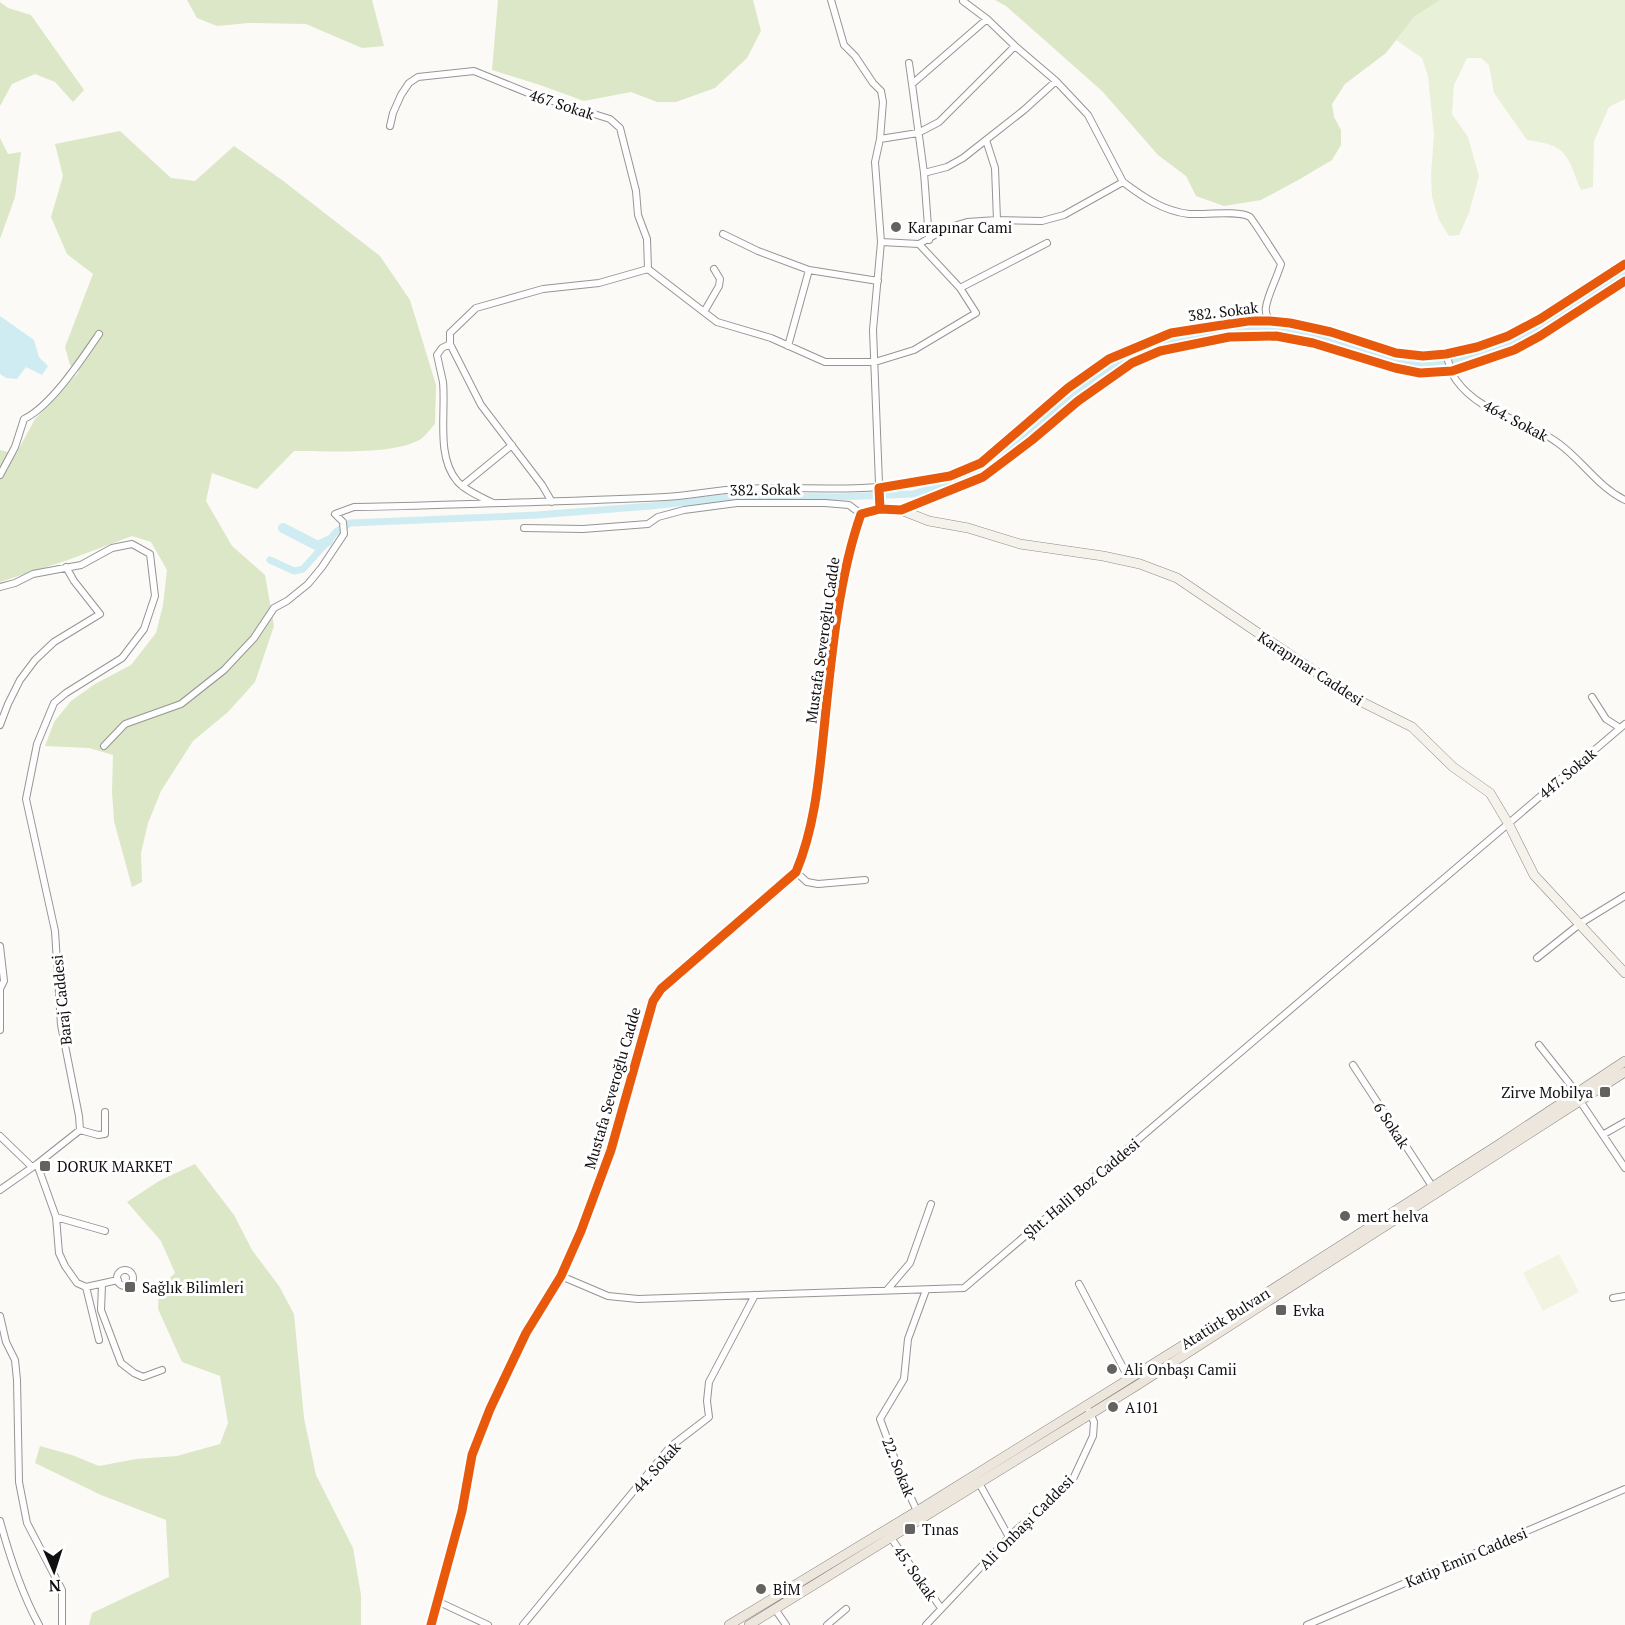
<svg xmlns="http://www.w3.org/2000/svg" width="1625" height="1625" font-family="'PT Serif',serif">
  <style>
    .green { fill: #e9f0d8 }
    .forest { fill: #dbe7c6 }
    .pitch { fill: #f2f4e1 }
    .water { fill: #cfecf3 }
    .lines { fill: none; stroke-linecap: round; stroke-linejoin: round }
    .canal { stroke: #cfecf3; stroke-width: 7 }
    .river { stroke: #cfecf3; stroke-width: 10 }
    .street-casing { stroke: #969594; stroke-width: 8 }
    .secondary-casing { stroke: #8d8c8a; stroke-width: 10 }
    .primary-casing { stroke: #848381; stroke-width: 10 }
    .street { stroke: #fffefe; stroke-width: 6 }
    .secondary { stroke: #f5f2ec; stroke-width: 9 }
    .primary { stroke: #ece6dc; stroke-width: 9 }
    .cycleway-casing { stroke: #fff; stroke-width: 13 }
    .cycleway { stroke: #e8590c; stroke-width: 9 }
    .poi-dot { fill: #636260; stroke: #fff; stroke-width: 2 }
    .labels { text-anchor: middle; dominant-baseline: central; stroke-width: 6; stroke-linejoin: round; paint-order: stroke }
    .street-label { font-size: 15px; fill: #101010; stroke: #fff }
    .poi-label { font-size: 15px; fill: #101010; stroke: #fff; text-anchor: start }
  </style>
  <rect width="100%" height="100%" fill="#fcfaf6"/>
  <path class="green" d="M1440 0H1625V99L1609 107 1594 141 1593 187 1581 190C1566 154 1569 146 1527 140L1494 93 1489 65 1481 58H1467L1454 85 1452 114 1468 137 1479 176 1469 213 1459 235 1449 236 1439 220 1432 197 1431 174 1434 135 1428 76 1422 58 1396 40 1414 17Z"/>
  <path class="forest" d="M187 0H372L384 46 362 48 306 24 249 23 217 26 197 18Z
    M498 0H753L761 31 747 58 715 88 676 102H657L631 92 584 101 540 85 492 70Z
    M995 0H1440L1414 17 1386 53 1345 84 1332 104 1334 117 1341 130V145L1332 160 1300 179 1261 200 1224 206 1196 196 1186 176 1158 155 1102 91 1006 6Z
    M0 2 8 8 31 15 84 90 73 102 55 82 35 74 12 84 0 106Z
    M120 131 171 178 195 181 234 146 282 180 380 256 410 300 436 385 435 424C430 429 425 437 419 440 393 455 325 451 294 451L257 489 212 473 206 501 232 546 265 575 274 626 255 682 228 712 193 741 161 791 148 823 141 853 142 882 132 887 114 821 112 792 113 755 89 748 45 746 54 722 71 701 95 684 131 665 156 633 163 605 167 570 151 542 132 536 68 560 0 582V450L16 454 35 419 79 372 70 365 65 347 93 274 67 254 51 217 63 176 55 144Z
    M0 138 8 154 21 152 15 197 0 239Z
    M195 1164 234 1215 252 1250 279 1286 294 1314 304 1418 316 1475 353 1548 361 1595V1625H89L92 1613 169 1577 166 1520 101 1495 35 1463 40 1446 72 1455 99 1466 136 1459 177 1456 220 1444 228 1423 220 1376 182 1362 158 1309 159 1288 175 1273 161 1241 127 1202 159 1181Z"/>
  <path class="pitch" d="M1559 1254 1579 1292 1543 1311 1523 1273Z"/>
  <path class="water" d="M0 316 34 340 39 357 48 366 42 375 26 367 17 379 6 378 0 374Z"/>
  <g class="lines">
    <path class="canal" d="M270 560 294 571 303 569 336 532 350 523 537 515 651 506 741 496 839 497 913 494 979 472 1035 428 1095 376 1144 348 1194 335 1251 329 1300 332 1349 344 1416 365 1477 356 1505 348 1625 275"/>
    <path class="river" d="M283 528 318 546 328 541"/>
    <g class="street-casing">
      <path id="street" d="M831 0 844 45 855 56 873 83 881 91 883 102 880 139 875 162 881 242 873 330 880 509
        M1015 46 1056 81 1088 115 1123 182
        M909 63 912 84
        M390 126 393 113 401 95 409 83 418 77 474 71 533 95 610 119 620 128 636 191 638 215 647 239 648 269 717 322 771 338 825 362H875L914 350 976 313 960 288 919 244
        M880 139 918 133 939 122 1015 46 987 19 963 1
        M986 140 995 168 997 220
        M924 173 947 167 963 158 1024 110 1056 81
        M723 234 758 251 809 270 878 281
        M929 240 924 173 912 84 987 19
        M881 242 919 244 947 228 967 222 997 220 1042 221 1064 215 1123 182C1143 197 1163 211 1189 214 1204 215 1238 210 1250 217 1253 220 1278 259 1281 264 1277 278 1268 294 1266 307 1265 312 1267 317 1270 321
        M960 288 1047 243
        M704 312 719 286 720 279 714 269
        M450 344 442 348 437 355C439 364 441 373 443 382 446 413 436 456 457 481 466 491 481 497 493 503
        M788 346 809 270
        M1446 354C1449 363 1451 373 1456 380 1481 415 1526 419 1558 443 1582 460 1598 487 1625 500
        M0 475 15 447 24 419C51 406 82 359 99 334
        M462 486 512 445
        M552 502 542 485 481 405 450 344V333L476 308 543 289 599 283 648 269
        M861 514 880 509 901 510 983 477 1032 440 1078 401 1132 363 1160 351 1229 337 1276 336 1313 343 1395 368 1420 373 1452 371 1514 350 1540 336 1625 281
        M524 528 583 529 648 524 658 517 684 510 737 503H825L849 505 861 514
        M0 587 15 583 33 574 81 565 112 548 132 544 150 554 155 596 144 629 122 658 66 693 54 703 37 744 26 799 55 931 61 1025 79 1116 80 1130 37 1164 0 1190
        M1592 697 1606 719 1620 728
        M0 725 8 704 20 680 35 660 54 642 100 614 74 581 66 567
        M104 746 125 724 181 704 224 670 254 638 274 608 287 601 308 584 322 567 344 534 343 522 335 514 354 507C404 507 453 504 503 503 557 501 611 500 665 497 690 496 714 490 739 489 801 486 859 493 921 482 932 480 944 479 954 475 982 464 998 448 1020 429 1064 392 1116 345 1173 333 1229 321 1278 316 1334 332 1363 341 1394 357 1425 356 1501 355 1565 304 1625 264
        M796 872 807 882 818 884 865 880
        M0 946 4 981 0 989
        M1537 958 1581 923 1625 896
        M0 1030V989
        M1539 1045 1577 1093
        M1353 1065 1432 1186
        M1580 1101 1625 1168
        M80 1130 98 1135 105 1134V1112
        M1604 1134 1625 1122
        M0 1136 32 1167
        M37 1164 56 1217 59 1253 65 1266 77 1283 86 1287 118 1280
        M56 1217 105 1231
        M117 1278a8 8 0 1 1 16 0a8 8 0 1 1-16 0Z
        M561 1276 608 1296 638 1299 964 1288 1625 724
        M1079 1284 1129 1379
        M102 1285 101 1310 121 1363 134 1373 143 1377 162 1370
        M86 1287 99 1340
        M887 1290 910 1263 931 1204
        M1613 1298 1625 1296
        M0 1316 6 1342 15 1360 17 1380 19 1482 27 1523 62 1590V1625
        M979 1483 1009 1537
        M917 1511 901 1476 880 1419 904 1379 908 1339 926 1290
        M0 1521C10 1558 21 1592 39 1625
        M891 1538 941 1608
        M437 1601 488 1625
        M775 1609 786 1625
        M431 1625 462 1511 472 1455 490 1409 526 1333 561 1276 581 1231 611 1150 653 1001 661 989 796 872C815 827 819 777 824 729 831 660 838 579 861 514
        M523 1625 670 1447 709 1417 707 1401 709 1382 755 1295
        M827 1625 846 1609
        M926 1625 1013 1533 1073 1479 1093 1436 1094 1422 1089 1411
        M1307 1625 1625 1489"/>
    </g>
    <g class="secondary-casing">
      <path id="secondary" d="M901 510 929 521 968 528 1020 544 1103 556 1140 564 1177 578 1354 698 1412 727 1453 767 1490 793 1508 823 1534 875 1625 973"/>
    </g>
    <g class="primary-casing">
      <path id="primary" d="M729 1625 917 1511 1254 1301 1498 1145 1625 1061
        M749 1625 1136 1386 1625 1072"/>
    </g>
    <use href="#street" class="street"/>
    <use href="#secondary" class="secondary"/>
    <use href="#primary" class="primary"/>
    <g class="cycleway-casing">
      <path id="cycleway" d="M880 509 879 488 950 476 981 463 1068 388 1109 359 1171 333 1248 321H1270L1290 323 1331 332 1396 353 1423 356 1446 354 1477 347 1508 336 1540 319 1625 264
        M431 1625 462 1511 472 1455 490 1409 526 1333 561 1276 581 1231 611 1150 653 1001 661 989 796 872C815 827 819 777 824 729 831 660 838 579 861 514L880 509 901 510 983 477 1032 440 1078 401 1132 363 1160 351 1229 337 1276 336 1313 343 1395 368 1420 373 1452 371 1514 350 1540 336 1625 281"/>
    </g>
    <use href="#cycleway" class="cycleway"/>
  </g>
  <g class="poi-dot">
    <circle cx="896" cy="227" r="6"/>
    <rect x="1599" y="1086" width="12" height="12" rx="3"/>
    <rect x="39" y="1160" width="12" height="12" rx="3"/>
    <circle cx="1345" cy="1216" r="6"/>
    <rect x="124" y="1281" width="12" height="12" rx="3"/>
    <rect x="1275" y="1304" width="12" height="12" rx="3"/>
    <circle cx="1112" cy="1369" r="6"/>
    <circle cx="1113" cy="1407" r="6"/>
    <rect x="904" y="1523" width="12" height="12" rx="3"/>
    <circle cx="761" cy="1589" r="6"/>
  </g>
  <g class="labels">
    <g class="street-label">
      <text transform="translate(562 104) rotate(18)">467 Sokak</text>
      <text transform="translate(1223 311) rotate(-7)">382. Sokak</text>
      <text transform="translate(1516 420) rotate(28)">464. Sokak</text>
      <text transform="translate(765 489) rotate(-1)">382. Sokak</text>
      <text transform="translate(822 640) rotate(-82)">Mustafa Severoğlu Cadde</text>
      <text transform="translate(1311 668) rotate(33)">Karapınar Caddesi</text>
      <text transform="translate(1567 773) rotate(-40)">447. Sokak</text>
      <text transform="translate(61 1000) rotate(-96)">Baraj Caddesi</text>
      <text transform="translate(612 1088) rotate(-74)">Mustafa Severoğlu Cadde</text>
      <text transform="translate(1392 1125) rotate(57)">6 Sokak</text>
      <text transform="translate(1081 1188) rotate(-40)">Şht. Halil Boz Caddesi</text>
      <text transform="translate(1225 1318) rotate(-32)">Atatürk Bulvarı</text>
      <text transform="translate(656 1467) rotate(-48)">44. Sokak</text>
      <text transform="translate(899 1467) rotate(68)">22. Sokak</text>
      <text transform="translate(1026 1522) rotate(-45)">Ali Onbaşı Caddesi</text>
      <text transform="translate(1466 1557) rotate(-23)">Katip Emin Caddesi</text>
      <text transform="translate(916 1573) rotate(55)">45. Sokak</text>
    </g>
    <g class="poi-label">
      <text x="908" y="227">Karapınar Cami</text>
      <text x="1593" y="1092" text-anchor="end">Zirve Mobilya</text>
      <text x="57" y="1166">DORUK MARKET</text>
      <text x="1357" y="1216">mert helva</text>
      <text x="142" y="1287">Sağlık Bilimleri</text>
      <text x="1293" y="1310">Evka</text>
      <text x="1124" y="1369">Ali Onbaşı Camii</text>
      <text x="1125" y="1407">A101</text>
      <text x="922" y="1529">Tınas</text>
      <text x="773" y="1589">BİM</text>
    </g>
  </g>
  <g transform="translate(54 1571) rotate(177)" stroke="#ffffff" stroke-width="4.5" paint-order="stroke">
  <path d="M0-4.5L10 22L0 15L-10 22Z" fill="#101010"/>
  <text y="-9" font-size="16" font-weight="bold" text-anchor="middle" fill="#101010">N</text>
  </g>
</svg>
